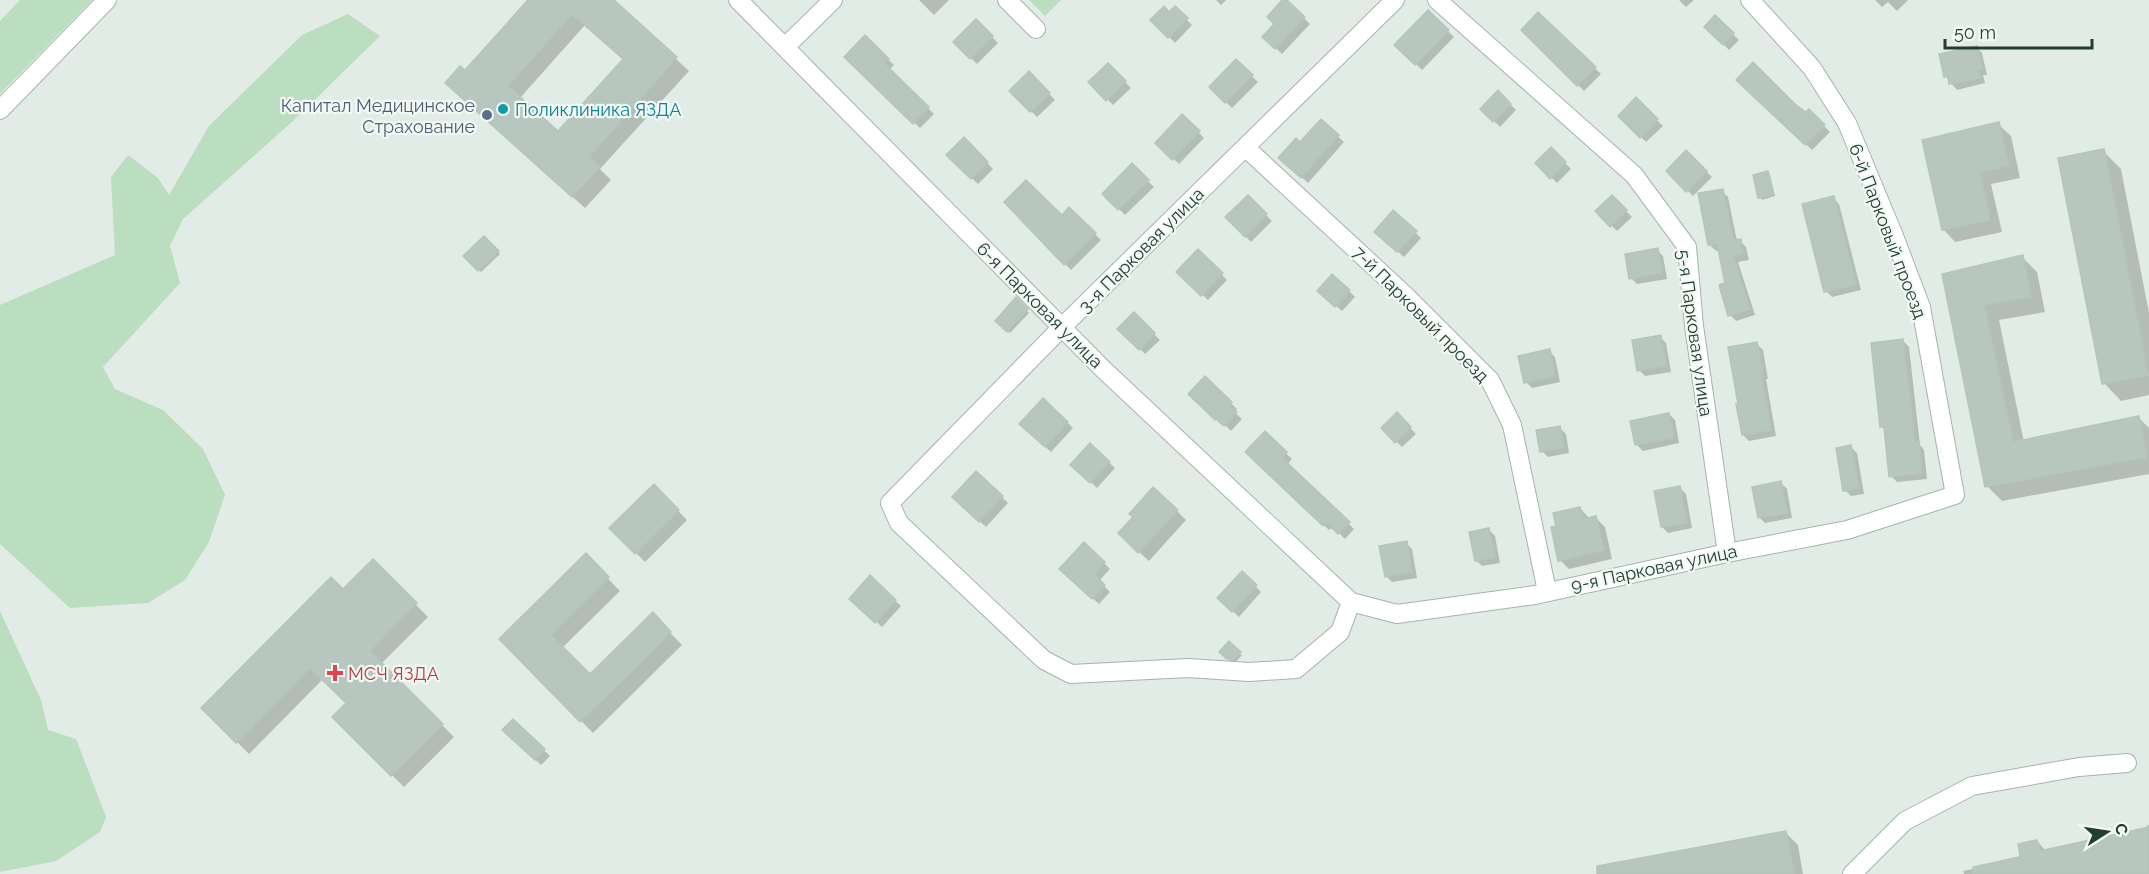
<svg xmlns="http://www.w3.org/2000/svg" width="2149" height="874" font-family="Raleway,sans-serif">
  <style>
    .green { fill: #bbddc0 }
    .shadow { fill: #0003; fill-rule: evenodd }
    .building { fill: #b7c7bf; stroke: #b4c6bc; stroke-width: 1.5; fill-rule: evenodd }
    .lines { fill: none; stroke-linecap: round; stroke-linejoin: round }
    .minor-casing { stroke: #a5b4ac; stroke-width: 20 }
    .secondary-casing { stroke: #a0b8ad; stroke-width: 20 }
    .minor { stroke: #fff; stroke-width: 18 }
    .secondary { stroke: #fff; stroke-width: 18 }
    .culture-dot { fill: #0f9aa8; stroke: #f2f9f5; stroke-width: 2 }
    .service-dot { fill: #5c6f8a; stroke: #f2f9f5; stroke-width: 2 }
    .health-dot { fill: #e0444e; stroke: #f2f9f5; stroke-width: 2 }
    .labels { text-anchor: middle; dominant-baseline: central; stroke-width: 4.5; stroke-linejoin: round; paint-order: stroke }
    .service-label { font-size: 18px; fill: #4e5e75; stroke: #f2f9f5; text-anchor: end }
    .culture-label { font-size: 18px; fill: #0d838f; stroke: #f2f9f5; text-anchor: start }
    .street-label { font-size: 18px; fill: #223d32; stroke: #f2f9f5 }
    .health-label { font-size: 18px; fill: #be3a42; stroke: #f2f9f5; text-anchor: start }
  </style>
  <rect width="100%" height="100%" fill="#e2ece6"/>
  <path class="green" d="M20 0H92L0 94V21Z
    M1029 0H1061L1045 16Z
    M348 14 380 36 293 121 183 219 170 246 180 283 103 367 115 389 163 410 203 449 225 495 209 542 185 580 148 603 70 608 0 544V305L115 255 111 177 128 155 158 178 169 195 209 126 302 35Z
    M0 611 41 700 48 730 76 739 106 817 100 832 56 861 0 872Z"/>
  <path class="shadow" d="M530 0H611L689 71 600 169 611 180 585 208 459 95 465 73ZM585 25 625 60 558 133 520 98Z
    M919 0H949L934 15Z
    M1216 0H1226L1221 5Z
    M1285 0 1310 24 1282 54 1264 37 1276 24Z
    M1679 0H1694L1686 7Z
    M1875 0H1908L1897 11 1888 2 1882 7Z
    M1175 8 1192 25 1175 43 1152 20 1169 14Z
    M1428 12 1454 37 1422 70 1397 45Z
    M1538 14 1601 74 1584 91 1523 30Z
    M1715 17 1739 40 1729 50 1706 27Z
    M976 21 998 43 977 64 955 42Z
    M865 37 894 65 889 70 934 114 920 128 846 57Z
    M1976 47 1982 53 1987 75H1983L1985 83 1957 90 1945 76Z
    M1236 61 1258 82 1232 108 1211 87Z
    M1108 65 1131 88 1113 105 1090 82Z
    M1029 73 1055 100 1037 117 1011 91Z
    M1738 80 1806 115 1809 111 1830 132 1812 150Z
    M1498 92 1516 110 1500 127 1482 109Z
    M1636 100 1663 126 1646 142 1620 116Z
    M1183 117 1204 138 1179 164 1157 143Z
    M1321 121 1344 142 1308 183 1286 163Z
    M1998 124 2011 136 2020 178 1991 184 2002 232 1955 242 1943 229Z
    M964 139 993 169 978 184 948 155Z
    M1551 149 1571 169 1557 183 1537 163Z
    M2103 151 2121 169 2149 313V395L2121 401 2104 383Z
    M1686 152 1712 177 1693 196 1668 171Z
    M1132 166 1154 187 1125 215 1104 194Z
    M1767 173 1770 175 1775 196 1762 200 1760 197Z
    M1722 191 1728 197 1737 241H1740L1746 247 1749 260 1738 262 1755 315 1736 321 1730 315 1727 284 1720 250 1716 251 1710 245Z
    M1248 197 1272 221 1251 242 1227 217Z
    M1612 197 1632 217 1617 231 1597 211Z
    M1833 198 1839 204 1861 290 1832 297 1826 291Z
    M1069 209 1101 240 1071 270 1040 239Z
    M1415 232 1421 238 1404 257 1382 238Z
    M484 238 500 254 481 272 465 256Z
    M1657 250 1663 256 1667 279 1637 284 1631 278Z
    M1198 251 1227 280 1208 300 1178 272Z
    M2022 257 2037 272 2045 312 1999 320 2024 442 2139 418 2149 428V474L2002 501 1987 486 1943 275Z
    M1349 291 1355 297 1342 311 1325 296Z
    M1016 299 1029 313 1010 333 997 320Z
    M1134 314 1160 340 1145 354 1120 329Z
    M1660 337 1666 343 1671 372 1645 376 1639 370Z
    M1903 341 1909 347 1920 445 1924 450 1927 479 1897 482 1891 476 1886 431 1882 427Z
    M1757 344 1763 350 1768 379H1766L1776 436 1749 441 1743 435Z
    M1549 351 1555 357 1560 382 1532 388 1526 382Z
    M1205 378 1237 409 1234 412 1242 419 1231 431 1223 423 1222 425 1190 394Z
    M1043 400 1073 428 1051 452 1021 424Z
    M1397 414 1416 434 1402 447 1383 428Z
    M1669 414 1675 420 1679 443 1643 451 1637 445 1632 422Z
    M1560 428 1566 434 1569 453 1548 457 1542 451Z
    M1265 433 1292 459 1287 465 1354 529 1345 539 1333 527 1329 530 1247 452Z
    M1090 445 1115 468 1097 488 1072 464Z
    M1851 447 1857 453 1864 494 1851 496 1845 490Z
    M977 473 1008 503 986 527 954 497Z
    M1781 483 1787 489 1792 518 1765 523 1759 517Z
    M654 486 687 520 645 562 611 528Z
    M1680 488 1686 494 1692 528 1668 533 1662 527Z
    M1580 508 1589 518H1596L1605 527 1612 559 1569 569 1560 560 1558 527Z
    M1177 511 1186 520 1149 561 1129 543Z
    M1489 530 1495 536 1500 563 1482 566 1476 560Z
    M1406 543 1412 549 1417 578 1392 582 1386 576Z
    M1084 544 1110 569 1099 581 1110 592 1099 604 1061 569Z
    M586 556 620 591 562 648 590 676 653 615 682 645 593 733 501 639Z
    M373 562 428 617 381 664 454 737 404 787 334 717 348 703 323 679 249 754 203 708 343 591Z
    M1242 573 1261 592 1239 617 1219 598Z
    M870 578 901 606 882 627 851 598Z
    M1229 643 1242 655 1236 662 1231 661 1221 652Z
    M513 721 550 756 541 765 504 730Z
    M2147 825H2149V874H1964L1963 871 2020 859 2037 841 2046 851 2147 829Z
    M1786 833 1798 845 1803 874H1612Z"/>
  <path class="building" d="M528 0H614L677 57 589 157 600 167 572 197 445 83 460 66 465 70ZM572 14 623 59 558 131 508 86Z
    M1282 0H1287L1305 17 1275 49 1262 37 1274 24 1267 17Z
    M1164 6 1169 12 1175 6 1188 18 1168 38 1150 20Z
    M1428 10 1449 30 1415 65 1394 45Z
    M1538 12 1596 67 1577 86 1521 30Z
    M1715 15 1734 33 1723 45 1704 27Z
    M976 19 993 36 970 59 953 42Z
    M865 35 889 59 884 63 929 107 913 124 844 57Z
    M1977 46 1982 69 1978 70 1980 78 1949 84 1948 76 1944 77 1939 54Z
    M1236 59 1253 75 1225 103 1209 87Z
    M1753 62 1796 105 1806 112 1809 109 1825 125 1805 145 1736 80Z
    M1108 63 1126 81 1106 101 1088 82Z
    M1029 71 1050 93 1030 112 1009 91Z
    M1498 90 1511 104 1493 122 1480 109Z
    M1636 97 1658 119 1640 138 1618 116Z
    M1182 114 1200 131 1172 160 1155 143Z
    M1321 119 1339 135 1301 178 1278 158 1296 138 1300 142Z
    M1999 122 2009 166 1980 172 1990 220 1942 230 1922 140Z
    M964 137 988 162 971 179 946 155Z
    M1551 147 1566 162 1550 179 1535 163Z
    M2104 149 2148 375 2102 384 2058 158Z
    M1686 150 1707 171 1686 192 1666 171Z
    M1132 163 1149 180 1118 210 1102 194Z
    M1768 171 1773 194 1758 198 1753 175Z
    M1026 180 1062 215 1069 207 1096 233 1064 265 1004 202Z
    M1723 189 1733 240 1741 239 1743 254 1733 256 1750 309 1728 316 1719 285 1725 283 1717 244 1708 245 1698 193Z
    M1248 195 1267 214 1245 237 1225 217Z
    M1612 195 1627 210 1610 227 1595 211Z
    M1834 196 1856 285 1824 292 1802 204Z
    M1393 210 1417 231 1397 252 1374 232Z
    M484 236 499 251 478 271 463 256Z
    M1658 248 1662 273 1629 279 1625 254Z
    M1198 249 1223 273 1201 296 1176 272Z
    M2023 255 2031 297 1984 305 2013 442 2139 416 2147 457 1985 487 1942 274Z
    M1332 274 1350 290 1335 307 1317 291Z
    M1016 297 1028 309 1007 332 995 321Z
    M1134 312 1155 333 1139 350 1117 329Z
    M1661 335 1666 366 1637 371 1632 340Z
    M1903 339 1915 442H1919L1922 473 1889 477 1884 427H1880L1871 343Z
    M1757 342 1763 373 1761 374 1771 430 1742 435 1736 404H1738L1728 347Z
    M1550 349 1555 376 1524 383 1518 356Z
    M1205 376 1232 402 1229 405 1237 412 1224 426 1216 419 1215 420 1188 394Z
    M1043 398 1068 422 1045 447 1019 424Z
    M1397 412 1411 427 1395 443 1381 428Z
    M1669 413 1674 438 1635 445 1630 421Z
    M1560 426 1564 447 1540 452 1536 430Z
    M1265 431 1287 452 1282 458 1350 522 1338 534 1326 522 1323 526 1245 452Z
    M1090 443 1110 462 1090 483 1070 465Z
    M1851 445 1859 488 1843 491 1836 448Z
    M976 471 1003 496 979 522 952 497Z
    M1781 481 1787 513 1758 518 1752 487Z
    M654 484 679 510 635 554 609 528Z
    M1680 486 1687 523 1661 527 1654 491Z
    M1153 487 1178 510 1138 553 1118 533 1133 517 1129 514Z
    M1580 507 1583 519 1596 516 1604 550 1558 561 1551 527 1556 526 1553 513Z
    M1489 528 1495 557 1475 561 1469 532Z
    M1407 541 1412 572 1385 577 1379 546Z
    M1084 542 1105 562 1094 574 1105 585 1092 599 1059 569Z
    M586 553 609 577 551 635 590 674 653 612 671 632 580 722 499 639Z
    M373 559 417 603 370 651 443 724 391 776 332 717 346 703 310 668 236 743 201 708 331 577 343 589Z
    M1242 571 1257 585 1232 612 1217 598Z
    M870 575 896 600 875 623 849 599Z
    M1229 641 1241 652 1233 660 1227 659 1219 652Z
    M513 719 545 749 535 760 502 730Z
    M2149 827V874H1973V867L2019 857 2020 855 2018 844 2037 840 2040 851Z
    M1786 831 1794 874H1597V866Z"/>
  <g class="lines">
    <g class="minor-casing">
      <path id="minor" d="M738 0 1104 370 1351 602 1397 614 1535 595 1727 553 1847 530 1955 495 1921 307 1894 236 1847 123 1812 68 1750 0
        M1007 0 1036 29
        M1437 0 1634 175 1687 247 1694 326 1727 553
        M785 47 833 0
        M1245 147 1407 297 1490 380 1512 425 1547 591
        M1351 602 1340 632 1296 669 1249 672 1188 668 1071 674 1044 660 899 523 890 503 1062 327 1395 0
        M1852 874 1905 821 1972 786 2079 767 2127 763"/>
    </g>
    <g class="secondary-casing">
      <path id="secondary" d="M0 110 107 0"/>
    </g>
    <use href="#minor" class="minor"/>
    <use href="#secondary" class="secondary"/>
  </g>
  <circle class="culture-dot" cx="503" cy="109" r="6"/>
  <circle class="service-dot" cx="487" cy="115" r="6"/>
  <path class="health-dot" d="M332 664h6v6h6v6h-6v6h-6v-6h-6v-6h6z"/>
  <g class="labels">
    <g class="service-label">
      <text x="475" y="105">Капитал Медицинское<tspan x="475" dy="21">Страхование</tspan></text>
    </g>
    <g class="culture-label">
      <text x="515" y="109">Поликлиника ЯЗДА</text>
    </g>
    <g class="street-label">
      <text transform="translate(1888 231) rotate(69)">6-й Парковый проезд</text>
      <text transform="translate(1141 250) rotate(-45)">3-я Парковая улица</text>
      <text transform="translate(1040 305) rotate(45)">6-я Парковая улица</text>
      <text transform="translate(1421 314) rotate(45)">7-й Парковый проезд</text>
      <text transform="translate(1695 333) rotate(82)">5-я Парковая улица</text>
      <text transform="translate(1654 568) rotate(-12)">9-я Парковая улица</text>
    </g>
    <g class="health-label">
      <text x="348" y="673">МСЧ ЯЗДА</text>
    </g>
  </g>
  <g transform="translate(2107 832) rotate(78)" stroke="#f2f9f5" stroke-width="4.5" paint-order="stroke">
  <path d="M0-4.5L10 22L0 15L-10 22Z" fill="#223d32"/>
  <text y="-9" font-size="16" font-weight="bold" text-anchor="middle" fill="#223d32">С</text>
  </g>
  <path d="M1945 39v9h147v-9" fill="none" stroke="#223d32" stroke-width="3"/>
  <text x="1954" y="39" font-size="18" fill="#223d32" stroke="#f2f9f5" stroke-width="4.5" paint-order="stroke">50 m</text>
</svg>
